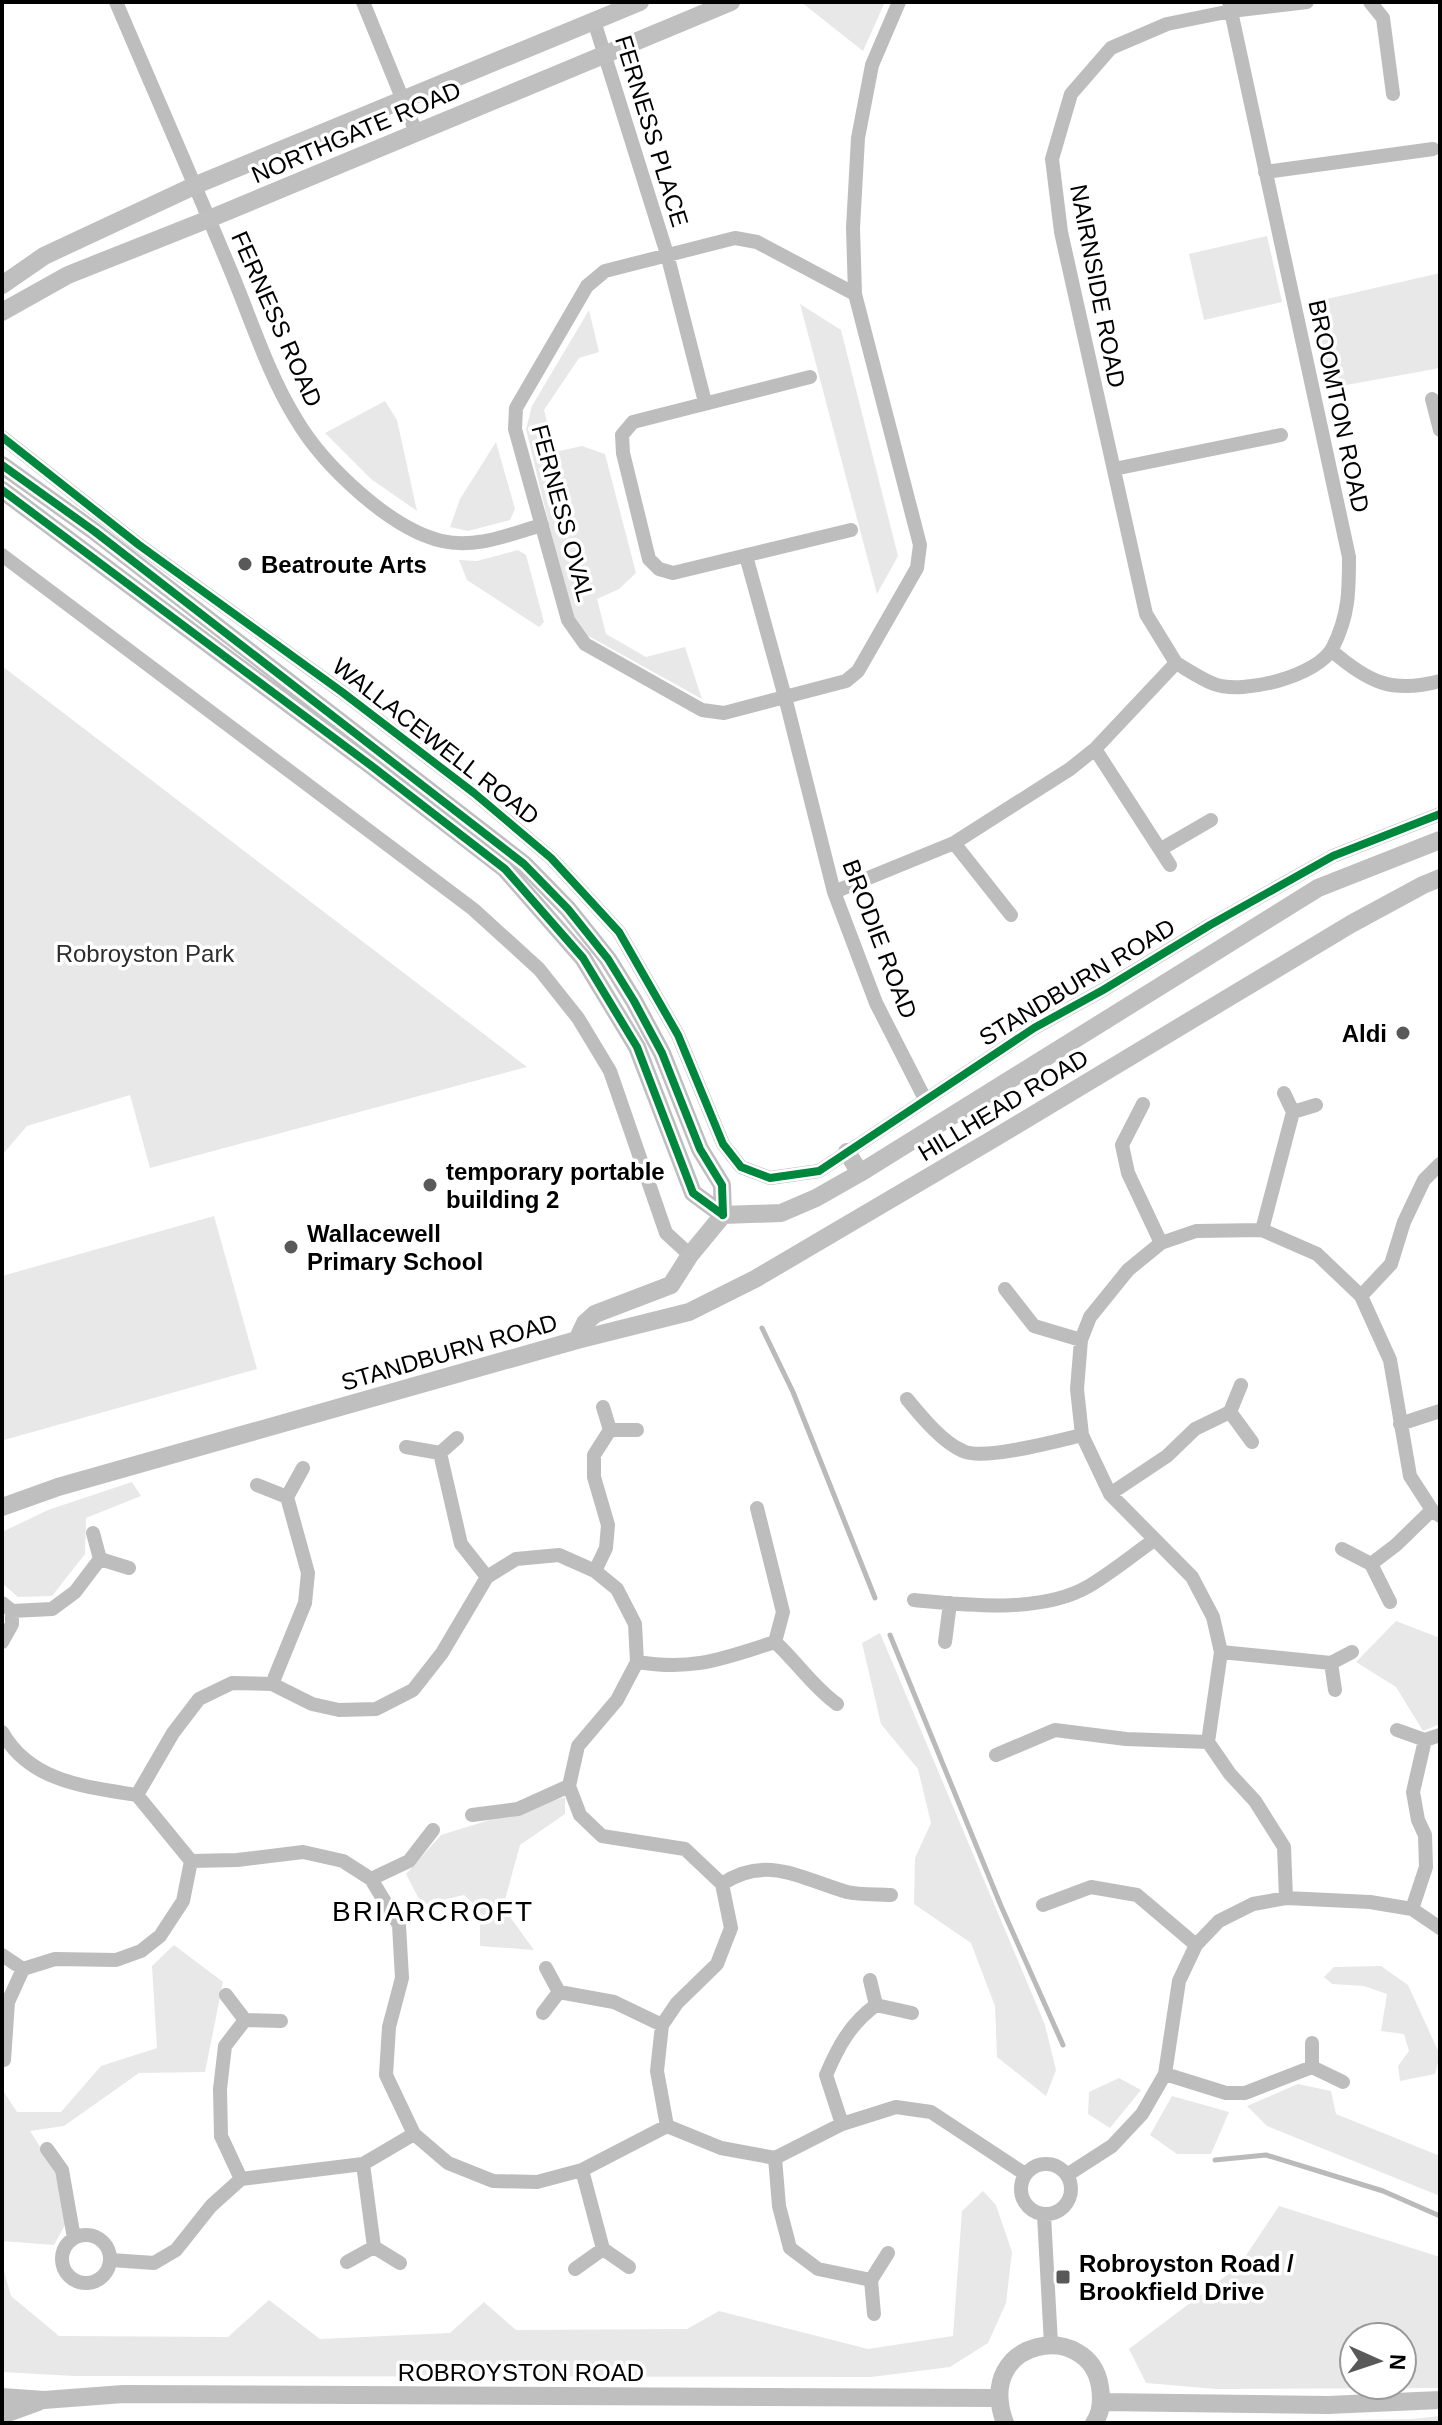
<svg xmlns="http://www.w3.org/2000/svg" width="1442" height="2425" font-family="Arial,sans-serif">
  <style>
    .green { fill: #e8e8e8; fill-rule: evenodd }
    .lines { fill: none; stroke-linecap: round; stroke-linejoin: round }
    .stream { stroke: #bababa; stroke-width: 5 }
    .street { stroke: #bdbdbd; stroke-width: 14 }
    .secondary { stroke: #bfbfbf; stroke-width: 18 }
    .cycleway-casing { stroke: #fff; stroke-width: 13 }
    .cycleway { stroke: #00873e; stroke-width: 8 }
    .poi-dot { fill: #595959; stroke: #fff; stroke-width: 3 }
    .labels { text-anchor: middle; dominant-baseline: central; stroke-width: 7; stroke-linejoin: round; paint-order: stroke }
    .street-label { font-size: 24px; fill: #000; stroke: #fff }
    .poi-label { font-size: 24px; font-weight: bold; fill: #000; stroke: #fff; text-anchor: start }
    .park-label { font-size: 24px; fill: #2d2d2d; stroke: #fff }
    .quarter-label { font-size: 28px; letter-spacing: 2px; fill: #000; stroke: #fff }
  </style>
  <rect width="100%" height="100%" fill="#fff"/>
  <path class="green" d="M801 2H885L863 51Z
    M1267 236 1282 302 1204 320 1189 254Z
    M1440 273V368L1330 388 1314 302Z
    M800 304 841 330 898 556 877 594Z
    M589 310 599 352 579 358 544 410 555 452 582 446 605 454 636 573 619 589 597 599 606 634 646 657 685 647 702 699 583 633 571 616 526 429 532 406Z
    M385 401 397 420 417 511 371 479 325 433Z
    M496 442 515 509 510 520 468 531 450 527 460 499Z
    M518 550 526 555 544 622 539 627 467 580 459 560 477 561Z
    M2 666 527 1067 150 1168 130 1095 27 1126 2 1155Z
    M214 1216 257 1369 4 1440 2 1431V1276Z
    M132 1482 141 1496 86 1518 85 1554 52 1596 18 1597 2 1583V1532L48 1510Z
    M1396 1621 1440 1638V1724L1423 1731 1396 1687 1356 1662Z
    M880 1633 1045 2025 1056 2070 1046 2096 997 2057 995 2006 971 1943 914 1904 915 1858 931 1823 918 1769 881 1724 862 1643Z
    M565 1797V1814L520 1845 503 1907 534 1950 480 1946V1910L464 1895 422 1905 406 1874 441 1835Z
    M174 1945 223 1982 205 2072 139 2073 64 2126 30 2131 57 2173 65 2225 54 2245 2 2241V2089L17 2112H61L101 2066 157 2048 152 1966Z
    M1381 1966 1408 1985 1440 2055 1435 2074 1400 2081 1398 2066 1409 2051 1404 2034 1381 2031 1387 1994 1364 1986 1332 1984 1324 1977 1334 1967Z
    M1119 2078 1141 2090 1110 2128 1088 2114 1089 2092Z
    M1298 2084 1331 2091 1336 2114 1440 2156V2196L1267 2126 1247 2106Z
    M1172 2096 1229 2112 1211 2154H1177L1150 2135Z
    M983 2191 996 2205 1012 2252 1006 2303 988 2343 950 2367 871 2377 74 2376 2 2372V2264L11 2296 59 2336 228 2337 269 2300 320 2339 450 2333 484 2302 516 2330 687 2329 719 2311 868 2349 953 2336 962 2211Z
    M1279 2206 1440 2257V2388L1216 2389 1146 2383 1129 2349 1239 2266ZM1354 2337H1402V2385H1354Z
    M1440 2416V2423H1164L1412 2419Z"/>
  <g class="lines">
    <path class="stream" d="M762 1328 793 1392 875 1598
      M890 1635 1001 1906 1063 2045
      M1215 2160 1266 2155 1383 2191 1440 2216"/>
    <path class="street" d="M116 2C154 91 193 180 230 269 251 319 268 374 296 419 323 465 390 529 442 541 476 549 510 534 542 525
      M363 2 416 132
      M1370 2 1383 18 1393 94
      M594 21 667 254 705 402
      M1265 172 1433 149
      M855 294 757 242 735 238 605 271 587 286 516 408 515 429 568 620 585 644 702 710 724 713 846 681 858 671 917 568 920 545 855 294 853 228 858 138 872 65 899 2
      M810 377 633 422 622 435 623 453 649 559 659 569 673 573 851 530
      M1432 399 1440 430
      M2 437 139 545 342 692 474 793 551 858 619 932 678 1035 723 1144 741 1167 770 1178 819 1171 1034 1028 1103 990 1210 925 1333 856 1440 814
      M1114 469 1281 435
      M2 555 473 909 539 969 578 1018 610 1071 666 1233 690 1255
      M746 556 785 697 834 892 876 1003 925 1099
      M1332 651C1368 682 1392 694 1440 681
      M1176 663 1146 614 1061 232 1052 159 1071 94 1111 48 1167 24 1231 11 1307 2
      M1176 663C1188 670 1201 679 1214 684 1243 695 1319 676 1333 647 1349 615 1349 591 1349 557L1229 2
      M1095 749 1170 865
      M954 843 1011 915
      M1161 849 1211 820
      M834 892 954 843 1070 769 1095 749 1176 663
      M1284 1093 1293 1112 1316 1105
      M1143 1104 1122 1145 1128 1173 1161 1243
      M1262 1230 1293 1112
      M1005 1289 1034 1326 1081 1340
      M1361 1296 1391 1264 1404 1222 1424 1180 1440 1164
      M1241 1385 1230 1412 1252 1442
      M907 1399C921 1416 942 1442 963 1451 984 1461 1057 1441 1082 1435
      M603 1407 610 1430H637
      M1400 1424 1440 1411
      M406 1447 440 1453 457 1438
      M440 1453 461 1544 487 1577
      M257 1485 287 1497 303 1468
      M1110 1494 1167 1456 1195 1429 1230 1412
      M757 1508 783 1612 775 1642C797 1662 813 1687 837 1704
      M93 1533 100 1559 129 1568
      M1342 1549 1371 1564 1390 1602
      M1371 1564 1396 1545 1432 1510
      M595 1571 606 1548 608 1525 594 1477V1455L610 1430
      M914 1600C968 1605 1041 1614 1089 1586 1112 1572 1133 1555 1154 1540
      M2 1603 12 1611V1624L2 1642
      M12 1611 52 1609 75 1592 100 1559
      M945 1642 950 1603
      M1221 1652 1331 1663
      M637 1662C694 1671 721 1659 775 1642
      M272 1684 305 1603 308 1573 287 1497
      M1335 1690 1331 1663 1352 1652
      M1397 1730 1425 1740 1440 1735
      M2 1732C30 1782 86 1787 137 1795L191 1861 237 1860 303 1852 343 1861 371 1879 399 1925 402 1978 389 2027 386 2075 414 2134 448 2163 493 2181 537 2182 582 2170 667 2126 721 2148 775 2158 842 2124 896 2107 931 2112 1025 2174
      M996 1755 1055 1730 1126 1739 1208 1742
      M137 1795 173 1733 199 1699 232 1683 272 1684 312 1704 339 1710 376 1709 413 1690 442 1653 487 1577 516 1559 559 1555 595 1571 617 1589 635 1624 637 1662 617 1700 578 1746 569 1786 580 1815 602 1836 685 1849 722 1884 731 1928 717 1964 677 2003 662 2025 657 2071 667 2126
      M472 1815 518 1809 569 1786
      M371 1879 409 1861 433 1830
      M722 1884C766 1854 802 1879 847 1892 860 1895 877 1894 891 1895
      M1286 1898 1284 1847 1255 1801 1230 1774 1208 1742 1221 1652 1213 1617 1192 1577 1110 1494 1082 1435 1077 1389 1081 1340 1090 1317 1128 1270 1161 1243 1196 1231 1262 1230 1317 1254 1361 1296 1390 1360 1410 1476 1432 1510 1440 1516
      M1043 1905 1091 1887 1137 1895 1196 1945
      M1412 1909 1426 1867 1425 1835 1418 1820 1413 1792 1425 1740
      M2 1955 23 1969
      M870 1980 876 2005 912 2013
      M559 1992 614 2002 662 2025
      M226 1995 245 2020 281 2021
      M543 2013 559 1992 546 1968
      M1312 2043V2067L1343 2082
      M4 2060 8 2002 23 1969 55 1959 116 1960 141 1951 160 1936 183 1901 191 1861
      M1165 2074 1226 2093H1245L1312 2067
      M842 2124 826 2075C838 2047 850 2024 876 2005
      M47 2149 62 2170 74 2238
      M775 2158 779 2206 790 2248 818 2269 871 2280
      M1021 2189a25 25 0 1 1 50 0a25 25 0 1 1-50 0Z
      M363 2164 374 2247
      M582 2170 603 2249
      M1067 2175 1112 2146 1142 2114 1165 2074 1179 1981 1196 1945 1219 1921 1253 1904 1286 1898 1370 1902 1412 1909 1440 1928
      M241 2179 221 2136 220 2089 225 2046 245 2020
      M1044 2215 1051 2344
      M62 2259a24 24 0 1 1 48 0a24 24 0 1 1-48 0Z
      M111 2260 154 2263 176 2250 211 2206 241 2179 363 2164 414 2134
      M347 2262 374 2247 400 2263
      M575 2269 603 2249 629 2267
      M874 2314 871 2280 888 2253"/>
    <path class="secondary" d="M2 285 44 256 196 185 640 2
      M2 312 68 275 209 219 731 2
      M2 465 94 531 524 864 568 909 608 959 634 1001 662 1053 700 1149 722 1185 723 1215
      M2 490 373 767 505 869 583 958 637 1047 693 1193 723 1215
      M847 1152 860 1173
      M577 1340 585 1323 595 1314 671 1285 690 1255 723 1215 781 1213 816 1198 860 1173 1318 888 1440 840
      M2 1507 58 1487 577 1340 689 1312 755 1279 993 1139 1351 924 1423 885 1440 878
      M2 2397 44 2400 123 2394 997 2398
      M1102 2402 1328 2405 1440 2400
      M2 2415 38 2402
      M1005 2423C973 2337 1090 2319 1100 2387 1102 2400 1102 2412 1094 2423"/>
    <g class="cycleway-casing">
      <path id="cycleway" d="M2 437 139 545 342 692 474 793 551 858 619 932 678 1035 723 1144 741 1167 770 1178 819 1171 1034 1028 1103 990 1210 925 1333 856 1440 814
        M2 465 94 531 524 864 568 909 608 959 634 1001 662 1053 700 1149 722 1185 723 1215
        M2 490 373 767 505 869 583 958 637 1047 693 1193 723 1215"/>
    </g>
    <use href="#cycleway" class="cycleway"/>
  </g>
  <g class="poi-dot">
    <circle cx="245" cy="564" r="8"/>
    <circle cx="1403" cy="1033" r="8"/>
    <circle cx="430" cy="1185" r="8"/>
    <circle cx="291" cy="1247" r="8"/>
    <rect x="1055" y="2269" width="16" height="16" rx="4"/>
  </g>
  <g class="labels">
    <g class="street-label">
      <text transform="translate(652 131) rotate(73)">FERNESS PLACE</text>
      <text transform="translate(356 132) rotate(-23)">NORTHGATE ROAD</text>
      <text transform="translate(1098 286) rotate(79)">NAIRNSIDE ROAD</text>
      <text transform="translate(277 319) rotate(66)">FERNESS ROAD</text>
      <text transform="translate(1339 406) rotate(78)">BROOMTON ROAD</text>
      <text transform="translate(563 513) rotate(75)">FERNESS OVAL</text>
      <text transform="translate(436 741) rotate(38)">WALLACEWELL ROAD</text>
      <text transform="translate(880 939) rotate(69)">BRODIE ROAD</text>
      <text transform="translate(1077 982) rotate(-31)">STANDBURN ROAD</text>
      <text transform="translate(1003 1105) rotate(-31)">HILLHEAD ROAD</text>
      <text transform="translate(449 1352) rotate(-16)">STANDBURN ROAD</text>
      <text x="521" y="2372">ROBROYSTON ROAD</text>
    </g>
    <g class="poi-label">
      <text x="261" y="564">Beatroute Arts</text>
      <text x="1387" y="1033" text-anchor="end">Aldi</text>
      <text x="446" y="1171">temporary portable<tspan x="446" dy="28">building 2</tspan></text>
      <text x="307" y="1233">Wallacewell<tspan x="307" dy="28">Primary School</tspan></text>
      <text x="1079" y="2263">Robroyston Road /<tspan x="1079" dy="28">Brookfield Drive</tspan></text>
    </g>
    <g class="park-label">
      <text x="145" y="953">Robroyston Park</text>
    </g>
    <g class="quarter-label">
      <text x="433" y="1911">BRIARCROFT</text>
    </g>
  </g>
  <rect width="1442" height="2425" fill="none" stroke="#000000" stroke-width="8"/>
  <g transform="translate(1378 2361) rotate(93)"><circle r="38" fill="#ffffff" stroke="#999999" stroke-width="2"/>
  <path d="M0-6L14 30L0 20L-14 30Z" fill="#595959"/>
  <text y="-12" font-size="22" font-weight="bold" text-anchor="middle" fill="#000000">N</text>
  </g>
</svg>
